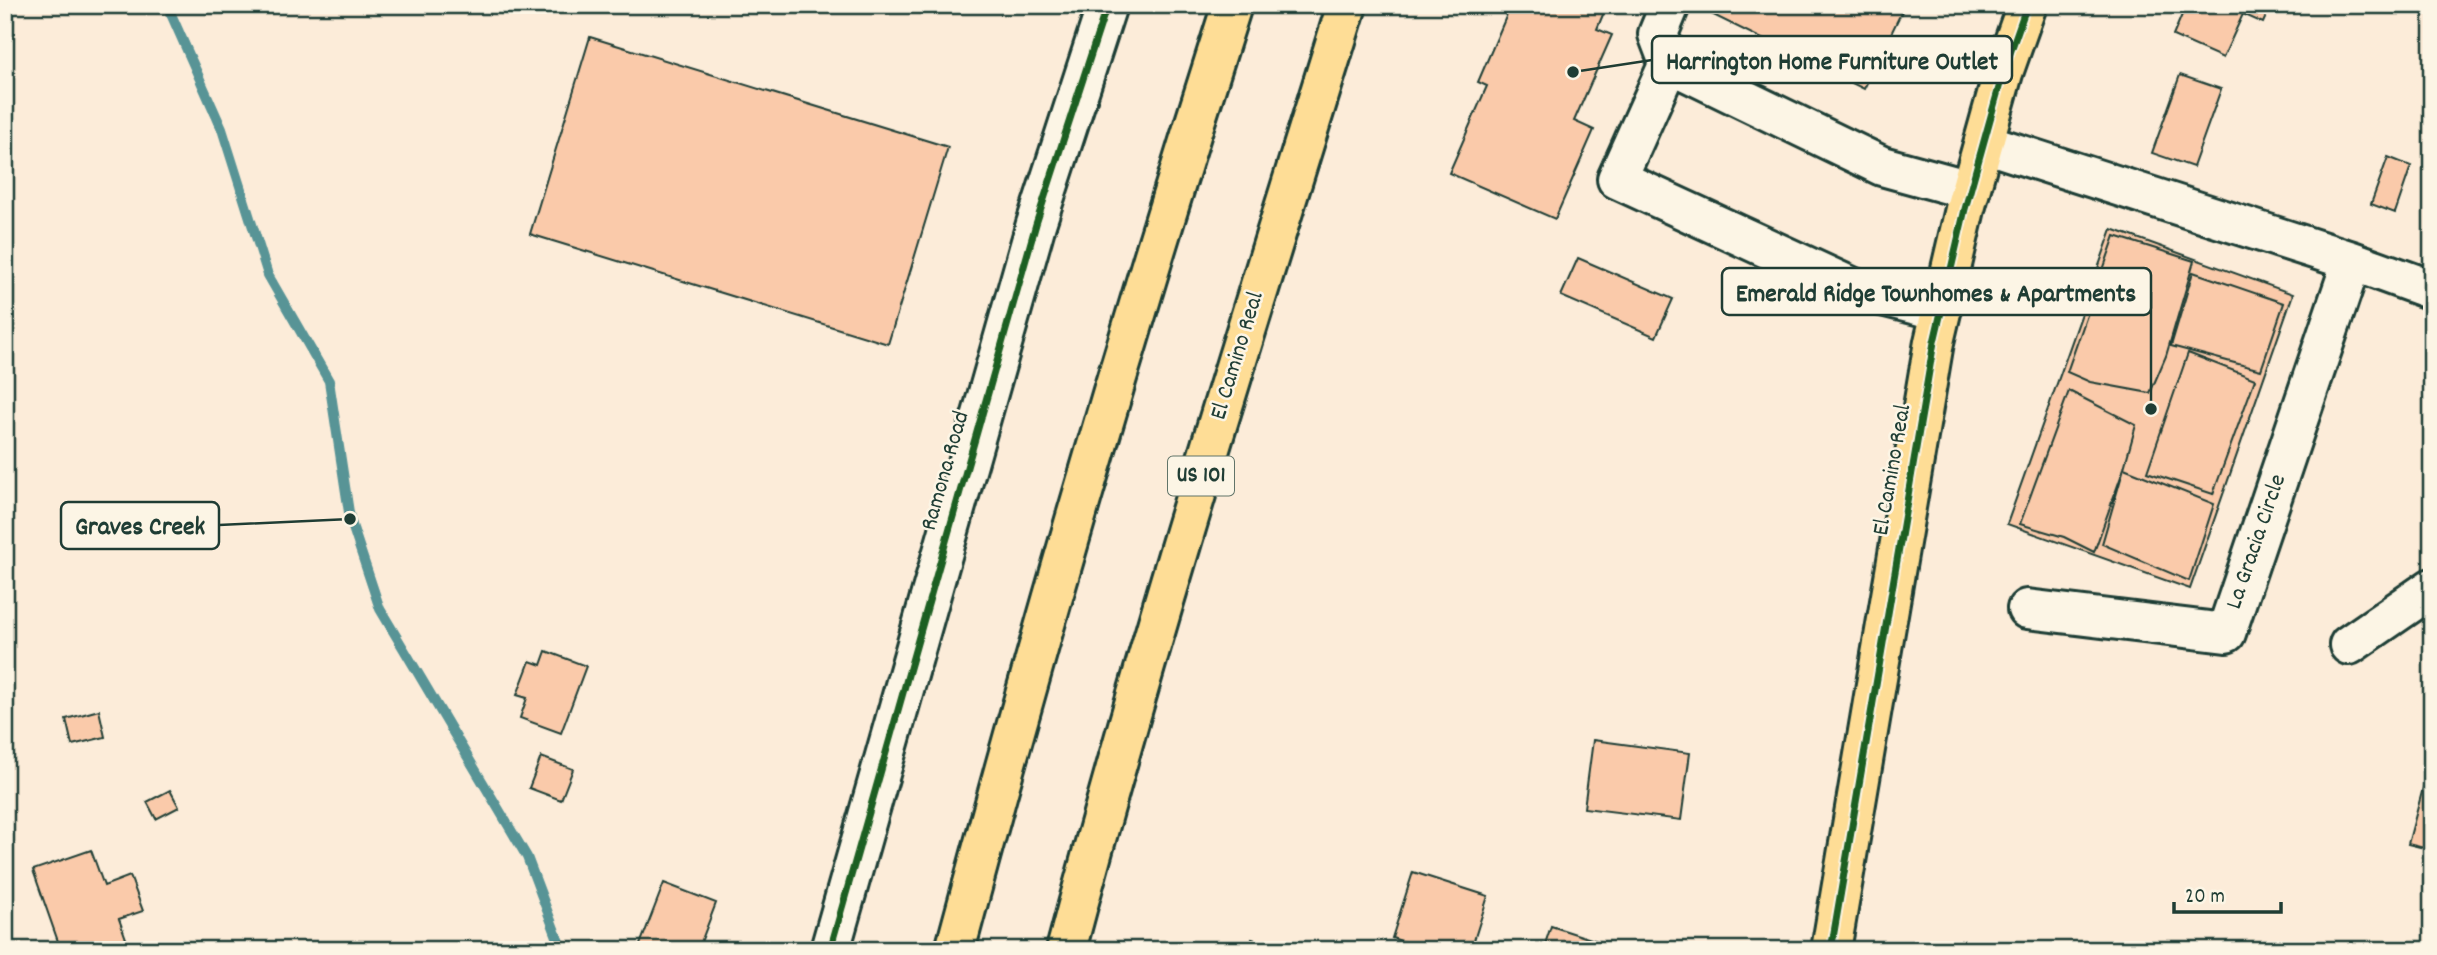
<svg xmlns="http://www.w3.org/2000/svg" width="2437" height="955" font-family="Dekko,sans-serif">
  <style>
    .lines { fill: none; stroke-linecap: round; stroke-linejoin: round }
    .stream { stroke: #589496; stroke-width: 10 }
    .building { fill: #facaaa; stroke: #1f3d34; stroke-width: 2 }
    .minor-casing { stroke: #1f3d34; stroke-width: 44 }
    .major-casing { stroke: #1f3d34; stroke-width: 44 }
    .highway-casing { stroke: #1f3d34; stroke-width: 44 }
    .minor { stroke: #fcf5e5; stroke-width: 38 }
    .major { stroke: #fedd96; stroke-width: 38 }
    .highway { stroke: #fedd96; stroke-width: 38 }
    .cycleway-casing { stroke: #fcf5e5; stroke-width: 11 }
    .cycleway { stroke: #1b5e20; stroke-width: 7 }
    .labels { text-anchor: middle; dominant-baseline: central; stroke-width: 5; stroke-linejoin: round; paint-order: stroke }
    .shield { fill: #fcf5e5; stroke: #617469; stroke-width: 2 }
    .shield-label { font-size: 23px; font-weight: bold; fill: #1f3d34 }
    .street-label { font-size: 24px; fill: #1f3d34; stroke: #fcf5e5 }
    .leader { fill: none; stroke: #1f3d34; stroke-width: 2.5 }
    .callout-dot { fill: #1f3d34; stroke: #fcf5e5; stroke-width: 2.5 }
    .callout { fill: #fcf5e5; stroke: #1f3d34; stroke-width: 2.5 }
    .callout-label { font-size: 26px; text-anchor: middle; font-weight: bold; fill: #1f3d34 }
  </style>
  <rect width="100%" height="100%" fill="#fcecd9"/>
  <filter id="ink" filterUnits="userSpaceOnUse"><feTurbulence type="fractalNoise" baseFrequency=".0143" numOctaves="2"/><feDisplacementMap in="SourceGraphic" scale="14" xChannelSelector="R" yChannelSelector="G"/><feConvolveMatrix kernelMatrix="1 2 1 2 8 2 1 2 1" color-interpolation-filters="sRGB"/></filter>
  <g filter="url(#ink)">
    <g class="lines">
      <path class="stream" d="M167 5 222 129 268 275 329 381 350 519 380 609 527 857 562 950"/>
    </g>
    <path class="building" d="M1511 5H1607L1597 29 1612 35 1574 121 1594 130 1555 219 1449 173 1487 86 1478 82Z
      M1700 5H1905L1864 89 1699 8Z
      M2186 5H2271L2263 23 2243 14 2223 58 2173 36Z
      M590 37 948 147 888 344 530 234Z
      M2180 75 2221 89 2193 167 2152 153Z
      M2388 157 2411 166 2395 213 2371 204Z
      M2112 229 2293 294 2190 589 2007 524Z
      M2115 236 2194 261 2166 356 2150 393 2090 382 2067 372Z
      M1578 258 1673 299 1656 337 1561 296Z
      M2193 272 2284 303 2261 370 2171 346Z
      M2188 353 2255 379 2213 494 2147 472Z
      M2069 391 2136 425 2124 468 2094 552 2064 537 2020 524Z
      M2124 468 2214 504 2189 581 2102 544Z
      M546 651 586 666 561 733 520 718 527 698 517 695 530 661 541 665Z
      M99 710 105 737 72 745 66 719Z
      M1593 740 1690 753 1681 820 1584 808Z
      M541 757 573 769 561 800 529 788Z
      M2430 762H2432V850L2408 844Z
      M170 790 179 807 156 819 147 802Z
      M91 850 104 886 130 876 143 911 119 919 130 950H61L33 870Z
      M1413 872 1488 896 1471 950H1429L1392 938Z
      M664 883 716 903 698 950H638Z
      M1551 926 1625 950H1543Z
      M1252 939 1286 950H1249Z"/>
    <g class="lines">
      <g class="minor-casing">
        <path id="minor" d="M1669 63 1658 34 1670 5
          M1984 143 2352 261 2226 633 2027 609
          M2352 261 2432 290
          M1941 311 1858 290 1617 179 1669 63 1882 166 1970 190
          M2349 645 2432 588
          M830 950 1036 224 1107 5"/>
      </g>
      <g class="major-casing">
        <path id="major" d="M1831 950 1934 342 1965 209 2003 73 2027 5"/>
      </g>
      <g class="highway-casing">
        <path id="highway" d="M955 950C1040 633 1132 318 1232 5
          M1066 950C1150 632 1250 319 1347 5"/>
      </g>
      <use href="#minor" class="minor"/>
      <use href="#major" class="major"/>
      <use href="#highway" class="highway"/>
      <g class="cycleway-casing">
        <path id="cycleway" d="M830 950 1036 224 1107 5
          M1831 950 1934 342 1965 209 2003 73 2027 5"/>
      </g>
      <use href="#cycleway" class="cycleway"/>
    </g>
  </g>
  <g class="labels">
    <rect class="shield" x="1168" y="456.5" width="66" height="39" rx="5"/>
    <g class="shield-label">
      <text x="1201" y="476">US 101</text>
    </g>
    <g class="street-label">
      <text transform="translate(1238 356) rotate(-73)">El Camino Real</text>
      <text transform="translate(1893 470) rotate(-80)">El Camino Real</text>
      <text transform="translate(946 471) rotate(-74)">Ramona Road</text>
      <text transform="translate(2257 542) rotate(-71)">La Gracia Circle</text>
    </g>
  </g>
  <path class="leader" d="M1573 72L1652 60M2151 409L2151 292M350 519L219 525"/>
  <g class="callout-dot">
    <circle cx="1573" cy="72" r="7"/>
    <circle cx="2151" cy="409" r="7"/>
    <circle cx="350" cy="519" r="7"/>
  </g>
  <g class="callout">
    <rect x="1652" y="36" width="360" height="47" rx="7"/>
    <rect x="1722" y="268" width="429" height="47" rx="7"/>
    <rect x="61" y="502" width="158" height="47" rx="7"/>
  </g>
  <g class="callout-label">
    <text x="1832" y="69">Harrington Home Furniture Outlet</text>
    <text x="1936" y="301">Emerald Ridge Townhomes &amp; Apartments</text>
    <text x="140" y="534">Graves Creek</text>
  </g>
  <rect width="2437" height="955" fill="none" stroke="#fcf5e5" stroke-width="28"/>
  <rect x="14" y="14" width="2409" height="927" fill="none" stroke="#1f3d34" stroke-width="2.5" filter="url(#ink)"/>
  <path d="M2174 902v10h107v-10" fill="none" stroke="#1f3d34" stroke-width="3.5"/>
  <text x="2185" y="902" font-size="21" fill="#1f3d34" stroke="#fcf5e5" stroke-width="5" paint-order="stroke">20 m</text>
</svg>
